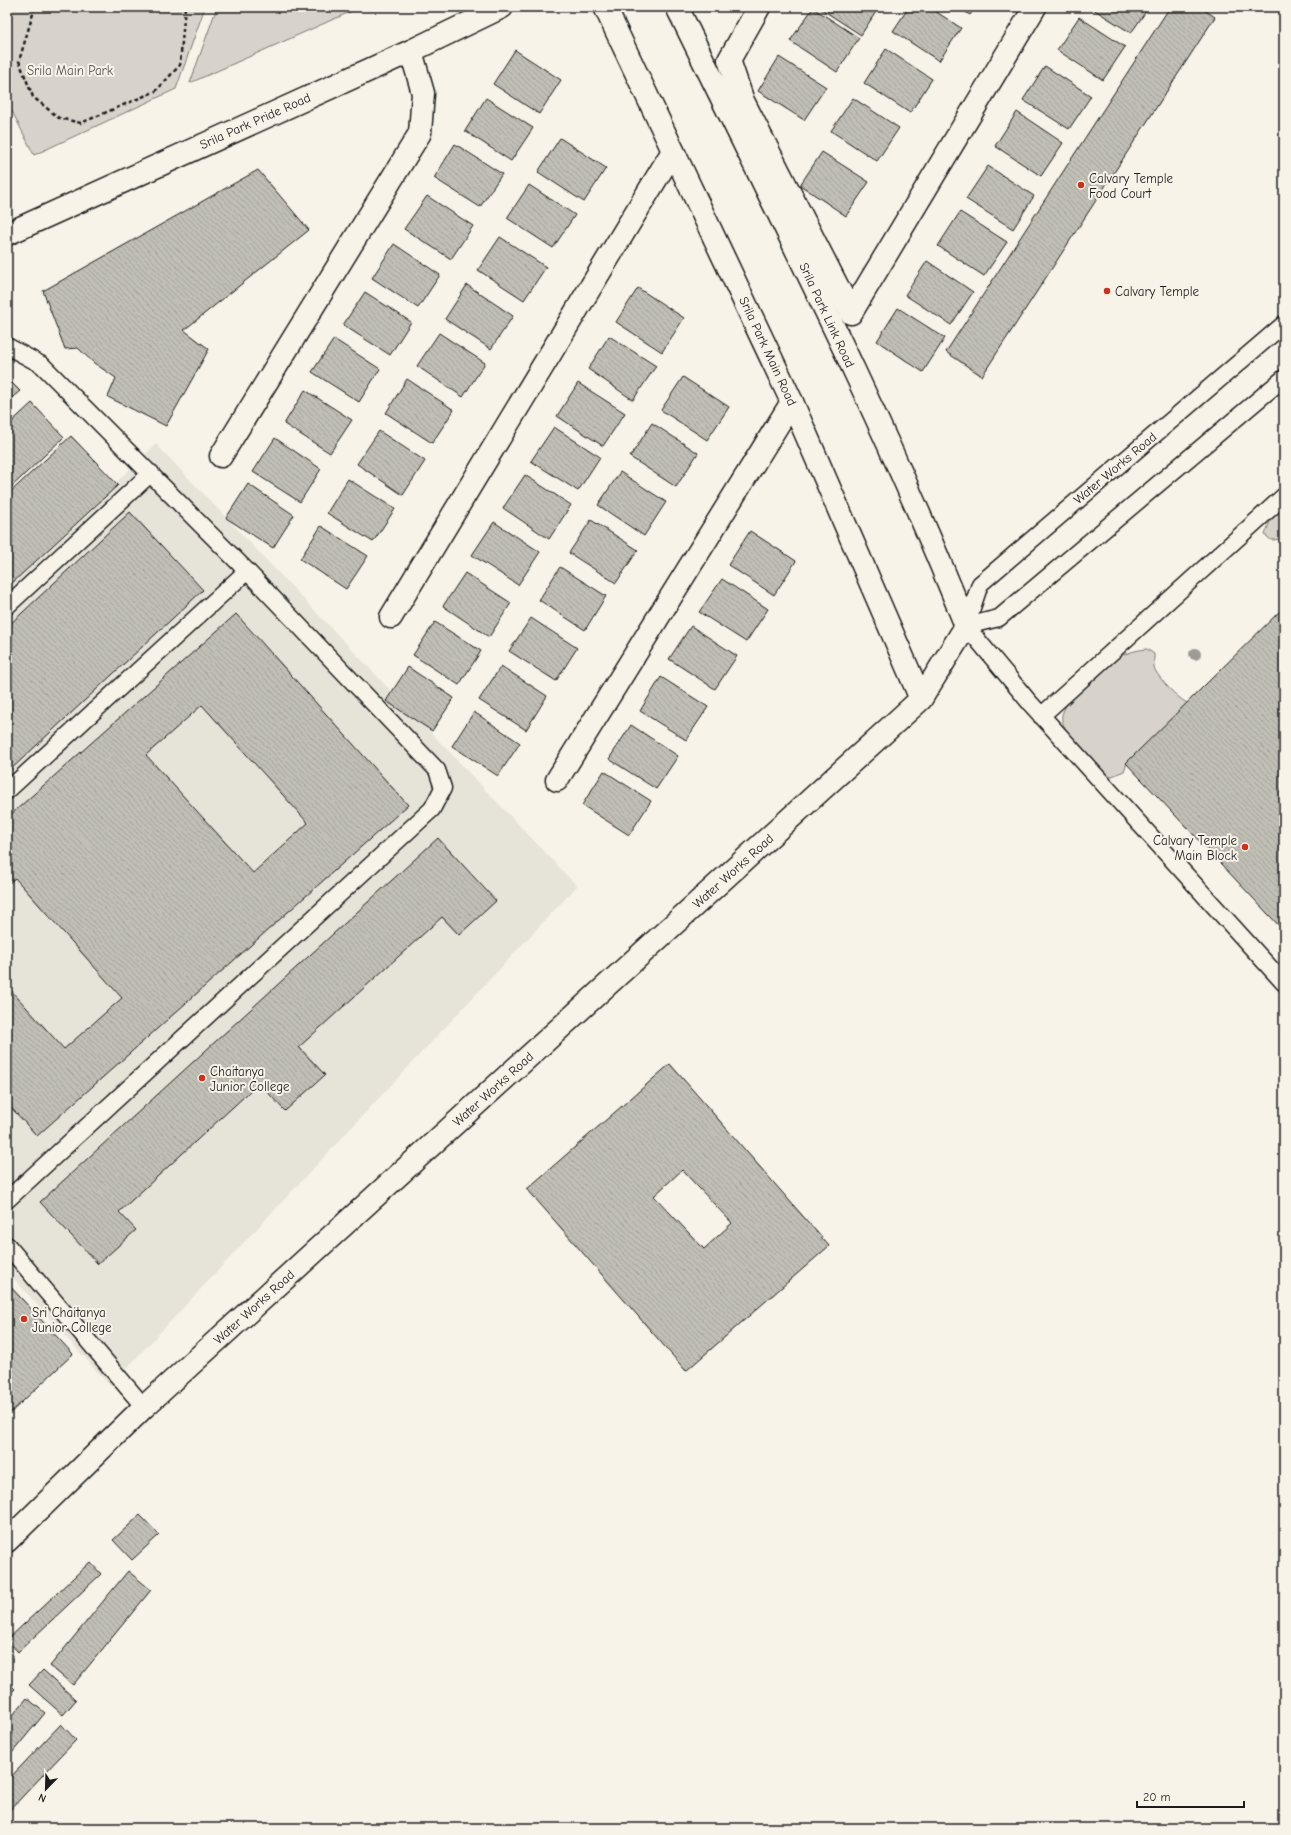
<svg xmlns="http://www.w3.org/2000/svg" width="1291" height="1835" font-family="'Comic Neue',sans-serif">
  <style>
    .built { fill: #e6e3d9 }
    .green { fill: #d7d3cb; stroke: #7a7874 }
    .building { fill: url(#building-back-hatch); stroke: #1c1c1c; fill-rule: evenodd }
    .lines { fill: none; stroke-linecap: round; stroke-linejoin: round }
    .service-casing { stroke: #1c1c1c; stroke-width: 19 }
    .minor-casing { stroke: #1c1c1c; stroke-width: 25 }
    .tertiary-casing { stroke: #1c1c1c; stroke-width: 25 }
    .path { stroke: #1c1c1c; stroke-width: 2.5; stroke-dasharray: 4 3; stroke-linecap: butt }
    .service { stroke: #f7f3e8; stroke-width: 16 }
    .minor { stroke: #f7f3e8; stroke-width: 22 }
    .tertiary { stroke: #f7f3e8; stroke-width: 22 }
    .tree { fill: #9d9b95 }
    .poi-dot { fill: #c8321e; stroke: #f7f3e8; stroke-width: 1.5 }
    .labels { text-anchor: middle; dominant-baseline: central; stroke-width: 4; stroke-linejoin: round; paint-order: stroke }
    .park-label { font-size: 13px; fill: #545351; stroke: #f7f3e8 }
    .street-label { font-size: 13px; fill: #1c1c1c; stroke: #f7f3e8 }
    .poi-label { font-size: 13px; fill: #1c1c1c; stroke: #f7f3e8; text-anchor: start }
  </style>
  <defs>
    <pattern id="building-back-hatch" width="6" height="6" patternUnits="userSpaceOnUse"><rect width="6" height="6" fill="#c0beb5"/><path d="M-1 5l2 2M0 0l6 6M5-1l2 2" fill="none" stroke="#a4a39b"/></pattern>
  </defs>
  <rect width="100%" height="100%" fill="#f7f3e8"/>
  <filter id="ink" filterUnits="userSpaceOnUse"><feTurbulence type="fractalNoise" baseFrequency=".025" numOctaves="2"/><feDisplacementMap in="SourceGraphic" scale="8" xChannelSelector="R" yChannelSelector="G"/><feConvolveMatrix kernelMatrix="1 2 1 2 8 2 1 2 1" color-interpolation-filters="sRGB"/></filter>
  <g filter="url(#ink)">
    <path class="built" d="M156 444 577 886 110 1386 7 1271V588Z"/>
    <path class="green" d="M7 7H205L176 89 34 155 7 101Z
      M217 7H361L190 83Z
      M1284 507V539L1271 540 1265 535 1270 521Z
      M1147 649 1154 654C1154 659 1153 666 1155 670 1162 682 1175 696 1187 703L1127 763 1124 771 1105 779C1092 767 1066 737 1062 720 1058 704 1098 671 1110 662 1120 655 1134 650 1147 649Z"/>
    <path class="building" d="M818 7H879L861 35Z
      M909 7H929L961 28 939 61 893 31Z
      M958 7H975L970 15Z
      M1090 7H1149L1131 33Z
      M1170 7H1200L1215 17 982 376 946 352Z
      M813 8 859 38 837 72 790 41Z
      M1079 17 1125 47 1103 80 1057 50Z
      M886 49 932 79 910 113 864 83Z
      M515 50 561 80 539 114 493 84Z
      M779 57 826 87 804 120 758 91Z
      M1045 66 1091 96 1069 129 1023 100Z
      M486 98 533 128 511 161 465 131Z
      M853 98 899 128 877 161 831 131Z
      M1017 112 1063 143 1041 176 995 146Z
      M560 138 606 168 584 202 538 172Z
      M455 144 502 174 480 207 434 178Z
      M822 152 869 182 846 216 800 185Z
      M988 166 1034 196 1013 229 966 199Z
      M258 170 309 230 184 330 209 349 166 426 108 397 116 378 94 363 78 348 65 349 43 291Z
      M529 185 575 215 553 248 507 218Z
      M427 196 473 226 451 259 404 229Z
      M960 212 1007 242 984 276 938 246Z
      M500 237 546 267 524 300 478 270Z
      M394 244 440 275 418 308 372 278Z
      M927 261 973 292 951 325 905 295Z
      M467 285 513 316 491 349 445 319Z
      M638 288 684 318 662 352 616 322Z
      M365 292 411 322 390 355 343 325Z
      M898 308 945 338 923 372 877 341Z
      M439 333 485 363 463 397 417 366Z
      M609 336 656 366 633 400 588 369Z
      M334 339 380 369 359 402 312 372Z
      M683 377 729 407 707 440 661 410Z
      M7 378 20 391 7 402Z
      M407 379 454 410 432 443 386 413Z
      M578 383 625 413 603 446 557 416Z
      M305 390 352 420 330 453 284 424Z
      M32 403 64 437 7 491V426Z
      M652 423 698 453 676 487 630 457Z
      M554 427 600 457 578 491 531 461Z
      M379 431 425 461 403 495 357 464Z
      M71 436 118 485 10 585 7 582V495Z
      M275 438 321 469 300 502 253 472Z
      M620 472 666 502 644 536 598 505Z
      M525 475 571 505 549 539 503 508Z
      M348 479 395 509 373 542 327 513Z
      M248 484 294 515 273 548 226 518Z
      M130 512 203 590 7 773V627Z
      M591 520 638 550 616 583 569 553Z
      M494 522 540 552 518 585 472 555Z
      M321 526 368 556 346 589 300 559Z
      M750 531 796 561 774 595 728 565Z
      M560 567 606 596 585 630 539 600Z
      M465 573 511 603 489 637 443 606Z
      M722 579 768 609 746 642 699 612Z
      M1284 607V931L1126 763Z
      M236 614 408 805 37 1136 7 1103V986L64 1049 122 998 15 878 7 885V818ZM202 705 308 823 253 873 146 755Z
      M531 618 577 648 556 681 509 651Z
      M435 622 481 651 459 685 413 655Z
      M691 626 737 656 715 689 669 659Z
      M501 666 547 696 526 730 479 700Z
      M408 667 454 698 432 731 386 701Z
      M661 677 708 707 686 740 640 711Z
      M474 712 520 743 498 776 452 746Z
      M631 725 678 756 656 789 609 759Z
      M604 771 651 801 629 835 582 805Z
      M438 838 496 901 459 935 442 917 299 1047 325 1075 285 1111 259 1083 119 1212 136 1230 98 1264 40 1202Z
      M670 1064 829 1246 686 1371 527 1189ZM682 1170 732 1223 704 1249 654 1196Z
      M7 1283 73 1354 7 1416Z
      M140 1515 159 1535 132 1560 113 1540Z
      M90 1562 101 1574 18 1652 7 1640Z
      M128 1571 151 1590 73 1685 50 1666Z
      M43 1670 76 1700 63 1715 29 1685Z
      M7 1682 15 1689 7 1697Z
      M27 1698 45 1713 7 1759V1722Z
      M61 1724 76 1740 7 1813V1781Z"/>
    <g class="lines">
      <g class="service-casing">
        <path id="service" d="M7 346 42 365 247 571 437 770 443 788 432 809 7 1200
          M7 606 151 473
          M966 626 1030 703 1284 983
          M966 626 980 584 1284 324
          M966 626 999 618 1284 378
          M1041 716 1284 496
          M7 791 247 571
          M7 1245 144 1407"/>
      </g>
      <g class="minor-casing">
        <path id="minor" d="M759 7 729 60 743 101 851 313
          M851 313 1035 7
          M221 456 420 133 423 93 411 51
          M391 617 673 151
          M557 780 792 402"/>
      </g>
      <g class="tertiary-casing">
        <path id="tertiary" d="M605 7 792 402 921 699
          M7 234 411 51 502 7
          M7 1541 144 1407 921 699 966 626C882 415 777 212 677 7"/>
      </g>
      <path class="path" d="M35 7 19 61 33 97 59 118 81 123 156 91 180 65 185 7"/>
      <use href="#service" class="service"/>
      <use href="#minor" class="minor"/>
      <use href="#tertiary" class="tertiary"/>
    </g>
    <circle class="tree" cx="1195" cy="654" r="6"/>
  </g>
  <g class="poi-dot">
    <circle cx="1081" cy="185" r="4"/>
    <circle cx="1107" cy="291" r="4"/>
    <circle cx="1245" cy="847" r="4"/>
    <circle cx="202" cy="1078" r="4"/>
    <circle cx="24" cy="1319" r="4"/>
  </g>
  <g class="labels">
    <g class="park-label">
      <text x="70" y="70">Srila Main Park</text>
    </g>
    <g class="street-label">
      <text transform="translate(255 121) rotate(-24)">Srila Park Pride Road</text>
      <text transform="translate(827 315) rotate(65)">Srila Park Link Road</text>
      <text transform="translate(768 351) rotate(65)">Srila Park Main Road</text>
      <text transform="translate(1115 468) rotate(-40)">Water Works Road</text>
      <text transform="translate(733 871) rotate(-42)">Water Works Road</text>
      <text transform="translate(493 1089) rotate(-42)">Water Works Road</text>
      <text transform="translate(254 1307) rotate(-42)">Water Works Road</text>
    </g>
    <g class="poi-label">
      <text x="1089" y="178">Calvary Temple<tspan x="1089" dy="15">Food Court</tspan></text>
      <text x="1115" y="291">Calvary Temple</text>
      <text x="1237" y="840" text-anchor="end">Calvary Temple<tspan x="1237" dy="15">Main Block</tspan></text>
      <text x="210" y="1071">Chaitanya<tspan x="210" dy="15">Junior College</tspan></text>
      <text x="32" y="1312">Sri Chaitanya<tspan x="32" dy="15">Junior College</tspan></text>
    </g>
  </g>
  <rect width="1291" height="1835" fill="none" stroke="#f7f3e8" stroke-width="24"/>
  <rect x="12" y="12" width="1267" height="1811" fill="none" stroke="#1c1c1c" stroke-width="1.5" filter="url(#ink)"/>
  <g transform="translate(46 1789) rotate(203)" stroke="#f7f3e8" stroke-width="3" paint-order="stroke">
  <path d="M0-3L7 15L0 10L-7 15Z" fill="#1c1c1c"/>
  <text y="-6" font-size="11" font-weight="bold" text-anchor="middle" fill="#1c1c1c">N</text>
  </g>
  <path d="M1137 1801v6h107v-6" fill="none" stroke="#1c1c1c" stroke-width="2"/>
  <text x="1143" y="1801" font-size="12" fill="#1c1c1c" stroke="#f7f3e8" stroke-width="3" paint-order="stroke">20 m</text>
</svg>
